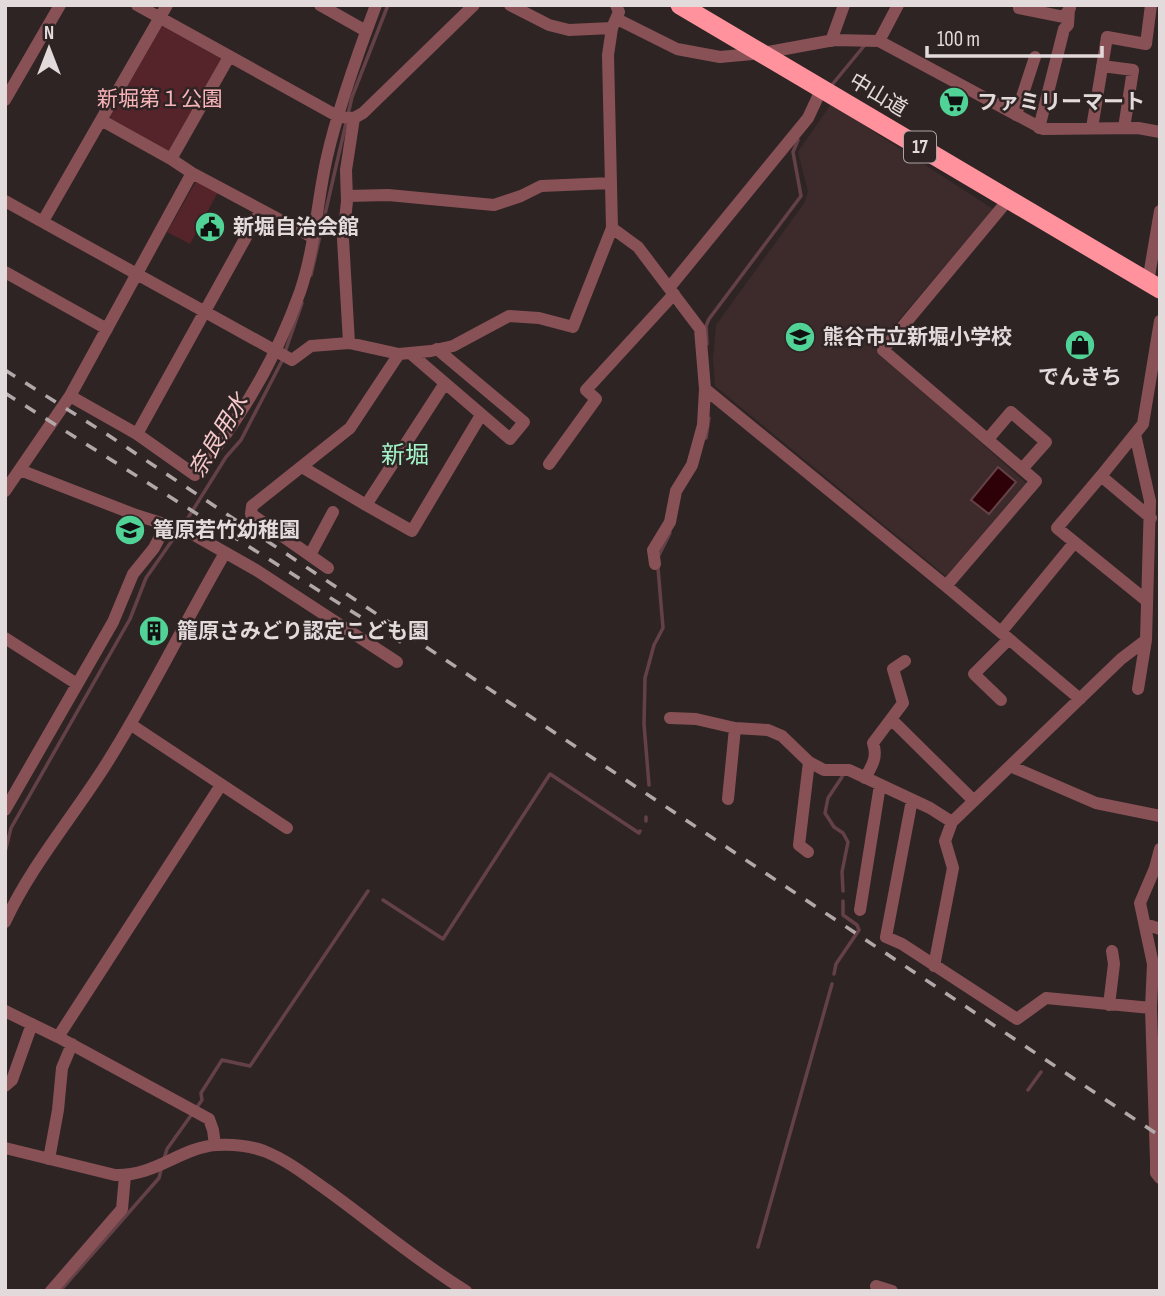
<svg xmlns="http://www.w3.org/2000/svg" width="1165" height="1296" font-family="'Sofia Sans Condensed','Noto Sans JP',sans-serif">
  <style>
    .built { fill: #3d2b2c }
    .green { fill: #54242a }
    .water { fill: #2e0007; stroke: #644147; stroke-width: 2 }
    .lines { fill: none; stroke-linecap: round; stroke-linejoin: round }
    .stream { stroke: #644147; stroke-width: 3.5 }
    .minor { stroke: #885156; stroke-width: 12 }
    .highway { stroke: #ff929c; stroke-width: 19 }
    .rail { stroke: #b2a8a9; stroke-width: 3.5; stroke-dasharray: 12 12; stroke-linecap: butt }
    .labels { text-anchor: middle; dominant-baseline: central; stroke-width: 5; stroke-linejoin: round; paint-order: stroke }
    .shield { fill: #2f2424; stroke: #ada3a4; stroke-width: 2 }
    .shield-label { font-size: 19px; font-weight: bold; fill: #e3dadb }
    .street-label { font-size: 21px; fill: #e3dadb; stroke: #2f2424 }
    .park-label { font-size: 21px; fill: #f9b4b9; stroke: #2f2424 }
    .poi-label { font-size: 21px; font-weight: bold; fill: #e3dadb; stroke: #2f2424; text-anchor: start }
    .water-label { font-size: 23px; font-style: italic; fill: #f8c9cb; stroke: #2f2424 }
    .quarter-label { font-size: 24px; fill: #a3f4c9; stroke: #2f2424 }
  </style>
  <rect width="100%" height="100%" fill="#2f2424"/>
  <path class="built" d="M831 104 993 209 875 348 1026 483 946 576 715 386 713 359 716 325 805 202 808 191 798 152Z"/>
  <path class="green" d="M165 26 220 57 222 62 173 150 168 151 111 119 110 114 160 27Z
    M200 181 218 192 190 244 167 232 195 183Z"/>
  <path class="water" d="M998 467 1016 482 989 514 971 500Z"/>
  <g class="lines">
    <path class="stream" d="M831 86 864 46
      M311 275 352 97 388 5
      M707 344 706 326 709 319 801 196 793 152 798 140
      M285 352 302 303
      M706 438 709 418
      M183 526 226 457 241 440 283 359
      M658 557 670 533
      M842 777 828 798 825 813 834 827 843 833 848 842 842 872 843 891
      M649 785 644 724 645 678 654 645 663 628 658 568
      M646 817V821
      M5 852 11 828 130 619 146 578 178 532
      M383 900 443 939 550 774 639 833 640 831
      M834 974 836 964 859 930 857 925 843 915V901
      M1028 1090 1041 1072
      M164 1159 167 1149 202 1100 201 1093 222 1060 250 1066 368 891
      M758 1247 832 984
      M60 1291 159 1178 161 1170"/>
    <path class="minor" d="M137 5 339 117 354 118 363 113 474 5
      M320 5 366 31
      M510 5 549 25 569 30 612 28
      M1019 5V8L1064 17 1070 8
      M617 19 677 49 720 57 763 53 834 40 879 41 1043 129 1138 128 1160 132
      M831 41 844 5
      M879 41 898 5
      M1102 66 1133 70 1124 128
      M5 100 60 5
      M1016 115 1035 57
      M101 120 171 159 229 57
      M1039 128 1064 29 1068 25 1069 9
      M1092 128 1107 37 1146 44 1151 5
      M171 159 192 173 312 237
      M347 196 388 195 494 205 521 196 541 186 611 183
      M5 201 292 360 311 346 349 343 399 354 431 351 453 346 509 316 539 318 573 327 612 228 608 55 612 28 619 12 616 5
      M43 221 167 5
      M612 228 638 247 700 329 705 389 946 586 1080 699
      M5 272 107 329
      M1148 282 1160 211
      M669 288 808 118 822 88
      M349 343 343 239 347 201 346 170 354 118
      M410 353 510 439 524 422 437 349
      M70 396 137 434 195 475C240 420 276 359 300 292 315 248 317 201 327 157 338 108 358 53 376 5
      M137 434 261 210
      M988 439 1011 412 1046 442 1022 469
      M549 464 596 399 586 390 674 294
      M302 467 366 505 445 383
      M20 470 136 515 189 532 256 570 397 662
      M1101 476 1057 528 1147 601
      M5 491 70 396 192 173
      M366 505 412 531 481 415
      M1151 518 1101 476 1143 424 1160 321
      M310 555 333 512
      M655 564 653 550 670 522 676 491 692 465 703 425 705 389
      M328 568 251 514 252 506 350 428 399 354
      M946 586 1036 481 883 350 1008 200
      M1001 632 1074 543
      M5 638 77 684
      M1138 689 1146 640
      M1001 700 974 674 1009 639
      M670 718 696 719 735 728 768 730 782 736 809 762 824 770H849L930 808 952 822
      M891 719 974 801
      M130 724 287 828
      M1010 766 1096 803 1160 816
      M865 778C872 766 878 757 873 743L903 703 893 669 905 661
      M728 799 735 728
      M912 800 886 937 902 944 1017 1019 1046 998 1151 1008
      M5 810 113 622 133 574 154 548 166 525
      M1160 849 1155 868 1140 903 1153 964 1151 1008 1156 1160V1173L1160 1178
      M808 852 799 845 809 762
      M860 910 880 785
      M5 922C31 866 72 818 105 766 149 697 184 623 225 553
      M1145 924 1160 929
      M934 966 953 868 945 841 952 822 1121 659 1146 640 1150 501 1135 434
      M1109 1005 1114 964 1112 951
      M5 1011 58 1037 209 1119 213 1130 215 1145
      M58 1037 221 785
      M5 1086 12 1080 32 1024
      M5 1148 115 1175C156 1176 180 1148 216 1145 231 1144 250 1146 264 1151 287 1160 307 1176 327 1190 374 1224 417 1261 466 1291
      M49 1159 58 1110 62 1068 72 1044
      M876 1286 892 1291
      M51 1291 122 1209 125 1176"/>
    <path class="highway" d="M680 5 1160 289"/>
    <path class="rail" d="M5 370 108 435 1160 1136
      M5 393 402 643"/>
  </g>
  <defs>
    <g id="supermarket-disc" transform="scale(1.575)"><circle r="9.5" fill="#51d397" stroke="#2f2424"/><path d="M-6-5.5h2.5l.6 2H6L4.5 2H-2.5L-4.4-4H-6ZM-1.5 3.2a1.3 1.3 0 1 0 .1 0ZM3 3.2a1.3 1.3 0 1 0 .1 0Z" fill="#111"/></g>
    <g id="civic-disc" transform="scale(1.575)"><circle r="9.5" fill="#51d397" stroke="#2f2424"/><path d="M-.6-6.5H3V-4.5H.6V-3L4-1V1h2V6H-6V1h2V-1L-.6-3ZM-1.2 2.5V6h2.4V2.5Z" fill="#111"/></g>
    <g id="school-disc" transform="scale(1.575)"><circle r="9.5" fill="#51d397" stroke="#2f2424"/><path d="M0-5L7-2L0 1L-7-2ZM-4 1L0 2.5L4 1V4Q0 6-4 4Z" fill="#111"/></g>
    <g id="shop-disc" transform="scale(1.575)"><circle r="9.5" fill="#51d397" stroke="#2f2424"/><path d="M-5-2.5h2.3a2.7 3.5 0 0 1 5.4 0H5L5.5 6h-11ZM-1.5-2.5h3a1.5 2.3 0 0 0-3 0Z" fill="#111"/></g>
    <g id="building-disc" transform="scale(1.575)"><circle r="9.5" fill="#51d397" stroke="#2f2424"/><path d="M-4-6H4V6H1V3H-1V6H-4ZM-2.5-4.3h1.7v1.8h-1.7ZM.8-4.3h1.7v1.8H.8ZM-2.5-1h1.7V.8h-1.7ZM.8-1h1.7V.8H.8Z" fill="#111"/></g>
  </defs>
  <g fill-rule="evenodd">
    <use href="#supermarket-disc" x="954" y="102"/>
    <use href="#civic-disc" x="210" y="227"/>
    <use href="#school-disc" x="800" y="337"/>
    <use href="#shop-disc" x="1080" y="345"/>
    <use href="#school-disc" x="130" y="530"/>
    <use href="#building-disc" x="154" y="631"/>
  </g>
  <g class="labels">
    <rect class="shield" x="904" y="131.5" width="32" height="31" rx="5"/>
    <g class="shield-label">
      <text x="920" y="147">17</text>
    </g>
    <g class="street-label">
      <text transform="translate(878 95) rotate(31)">中山道</text>
    </g>
    <g class="park-label">
      <text x="160" y="99">新堀第１公園</text>
    </g>
    <g class="poi-label">
      <text x="977" y="102">ファミリーマート</text>
      <text x="233" y="227">新堀自治会館</text>
      <text x="823" y="337">熊谷市立新堀小学校</text>
      <text x="1080" y="377" text-anchor="middle">でんきち</text>
      <text x="153" y="530">篭原若竹幼稚園</text>
      <text x="177" y="631">籠原さみどり認定こども園</text>
    </g>
    <g class="water-label">
      <text transform="translate(219 436) rotate(-59)">奈良用水</text>
    </g>
    <g class="quarter-label">
      <text x="405" y="455">新堀</text>
    </g>
  </g>
  <rect width="1165" height="1296" fill="none" stroke="#e3dadb" stroke-width="14"/>
  <g transform="translate(49 49)" stroke="#2f2424" stroke-width="5" paint-order="stroke">
  <path d="M0-5L12 26L0 18L-12 26Z" fill="#e3dadb"/>
  <text y="-10" font-size="19" font-weight="bold" text-anchor="middle" fill="#e3dadb">N</text>
  </g>
  <path d="M927 46v10h175v-10" fill="none" stroke="#e3dadb" stroke-width="3.5"/>
  <text x="937" y="46" font-size="21" fill="#e3dadb" stroke="#2f2424" stroke-width="5" paint-order="stroke">100 m</text>
</svg>
